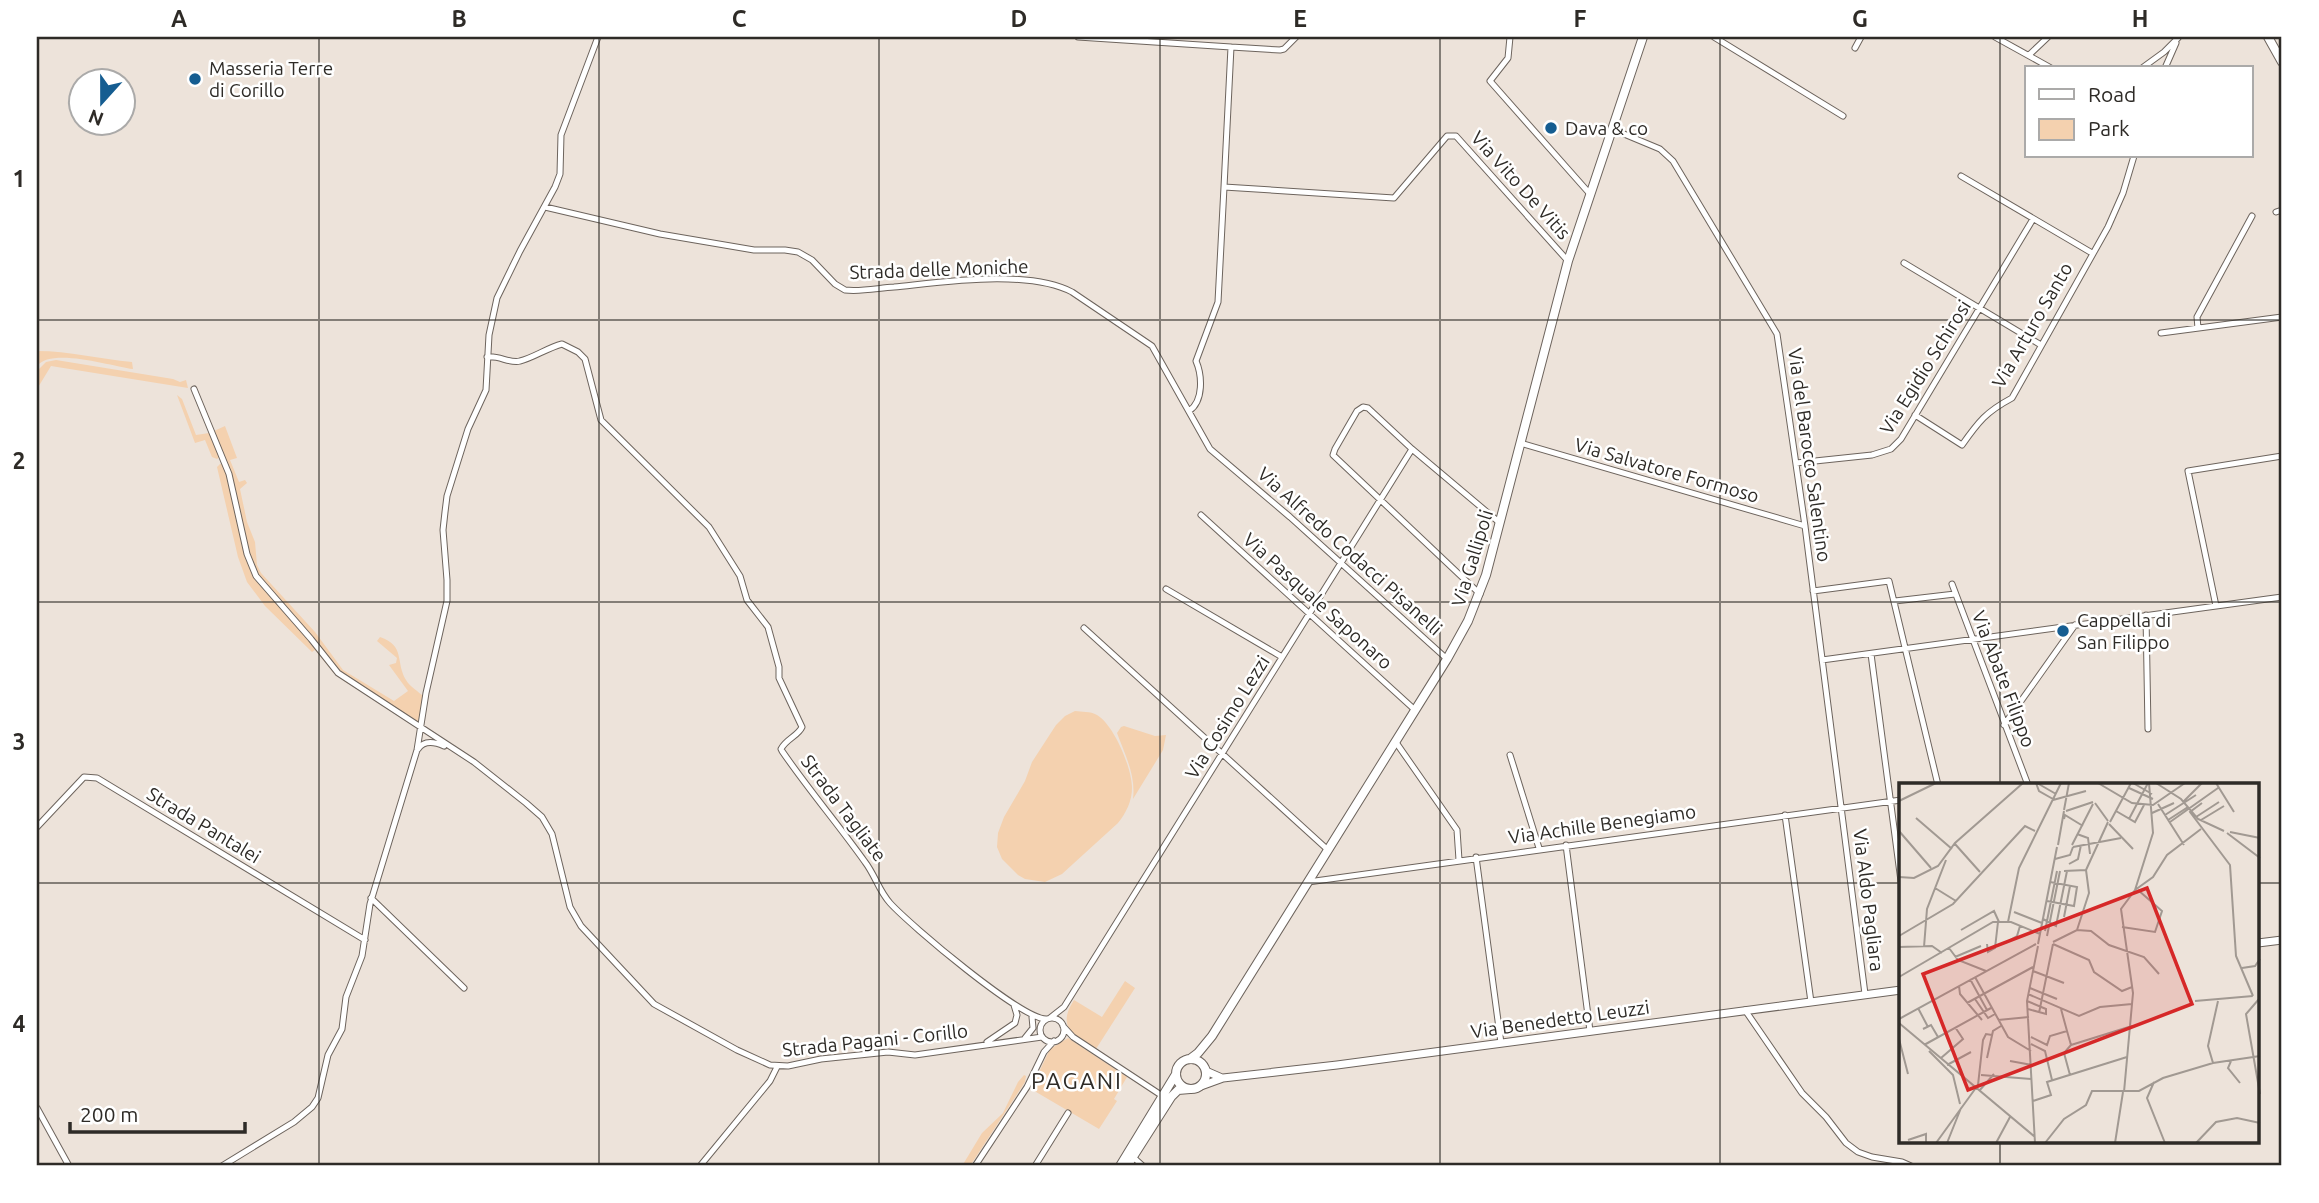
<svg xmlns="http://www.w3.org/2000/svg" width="2319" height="1203" font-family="Ubuntu,sans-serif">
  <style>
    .green { fill: #f4d1af }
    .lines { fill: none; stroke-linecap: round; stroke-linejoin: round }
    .minor-casing { stroke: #6d645d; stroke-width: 7 }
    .tertiary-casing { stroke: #6d645d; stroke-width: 9 }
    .secondary-casing { stroke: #6d645d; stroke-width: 10 }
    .minor { stroke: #fff; stroke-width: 5 }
    .tertiary { stroke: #fff; stroke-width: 7 }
    .secondary { stroke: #fff; stroke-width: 8 }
    .grid { fill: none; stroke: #2e2b27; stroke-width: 2; stroke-opacity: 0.55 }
    .poi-dot { fill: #155d91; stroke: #fff; stroke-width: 2.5 }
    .labels { text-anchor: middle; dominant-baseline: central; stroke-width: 5; stroke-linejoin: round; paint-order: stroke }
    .poi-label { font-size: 19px; fill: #2e2b27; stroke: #fff; text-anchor: start }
    .street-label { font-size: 19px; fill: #2e2b27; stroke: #fff }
    .quarter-label { font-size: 23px; letter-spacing: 2px; fill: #2e2b27; stroke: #fff }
    .inset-road { fill: none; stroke: #a19992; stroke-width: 2 }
    .view { fill: #d62828; fill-opacity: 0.15; stroke: #d62828; stroke-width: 3.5 }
    .inset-edge { fill: none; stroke: #2e2b27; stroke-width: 3.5 }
    .neatline { fill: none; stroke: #2e2b27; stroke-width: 2.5 }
    .grid-label { font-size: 23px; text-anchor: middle; font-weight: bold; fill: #2e2b27 }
  </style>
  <rect width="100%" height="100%" fill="#ede3da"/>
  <path class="green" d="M37 351C69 351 100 359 132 362L133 369C111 366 51 347 37 366Z
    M56 360 173 379 180 382 186 380 188 388 51 366 37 389 39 369 46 362Z
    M177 395 182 399 196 435 209 433 220 457 217 459 212 457 205 440 195 443Z
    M225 426 237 458 230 460 239 482 245 480 247 483 240 489 247 522 255 542 257 565 261 573 315 632 343 670 394 701 408 691 389 665 396 663 397 658 377 641 380 637C406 646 395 662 406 680 410 687 418 691 423 696L418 724 338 671 268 591 253 567 214 431Z
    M220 464H223L226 470 251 571 255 580 348 684 333 672 315 650 312 652 265 606 247 582 238 557 217 467Z
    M1075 711C1082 712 1090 711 1097 715 1114 725 1132 768 1132 788 1132 801 1126 813 1118 823L1062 874 1045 882 1025 879 1018 875 1002 859 997 847 998 833 1004 817 1025 781 1032 762 1056 725 1065 716Z
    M1124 726 1155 736 1166 735 1163 750 1133 799C1136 775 1125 755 1117 733L1121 727Z
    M1125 981 1135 988 1096 1049C1074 1035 1056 1028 1074 1000L1102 1017Z
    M1068 1038 1127 1077 1114 1099 1117 1101 1099 1129 1031 1089 1050 1049Z
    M1024 1075 1026 1076 1025 1082 970 1166H962L982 1133 1003 1113 1018 1082Z"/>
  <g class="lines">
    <g class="minor-casing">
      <path id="minor" d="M1078 37 1231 47
        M1296 37 1284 49 1280 50 1231 47 1224 187 1394 198 1447 136H1456L1568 261
        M1510 37 1508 58 1490 81 1590 194
        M1714 37 1843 116
        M1995 37 2051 68
        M1855 48 1861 37
        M2029 55 2048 37
        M2142 68 2164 52 2178 38
        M2165 68 2176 43
        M1612 129 1660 149 1673 161 1777 334 1805 526 1865 994
        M1961 176 2092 253
        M545 207 660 234 754 250H785L798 252 812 260 835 284 845 290C861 292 878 288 894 287 944 282 1027 269 1072 292L1152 346 1210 449 1290 517 1447 659
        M2276 212 2282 210
        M1904 263 2041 345
        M2198 328 2197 317 2252 216
        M2161 333 2282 317
        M487 357C499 355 510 364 520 361 533 358 547 348 562 344L578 352 585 359 601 420 709 527 740 576 747 600 768 627 779 667V678L802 727C798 736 786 739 781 749L782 751C808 789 838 824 865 862 875 875 879 891 890 903 909 924 1023 1021 1047 1019
        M194 389 229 474 247 554 256 576 311 639 338 673 474 762 526 803 542 817 552 834 570 907 581 926 654 1004 737 1050 770 1065 788 1066 821 1059 888 1052 915 1055 1042 1037
        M1189 411C1204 401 1202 375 1196 361L1218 302 1224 187
        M1915 415 1962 445C1979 421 1986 412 2012 398L2108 227 2123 193 2134 156
        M1520 443 1805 526
        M1796 463 1872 455 1891 449 1901 439 2033 219
        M1201 515 1415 710
        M1952 584 2028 785
        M1166 589 1282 657
        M1813 591 1889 581 1938 785
        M1480 594 1333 455 1335 449 1357 411 1363 407 1368 408 1412 449 1500 523
        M1895 601 1955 594
        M2216 606 2188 471 2282 456
        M2146 615 2148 729
        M1084 628 1328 850
        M1871 654 1901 881
        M1822 660 2282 597
        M2004 725 2075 625
        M1395 741 1457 830 1459 860
        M418 749C424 740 435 742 444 746
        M1510 755 1539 848
        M1785 815 1811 1002
        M37 827 84 777 97 778 365 940
        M1566 845 1590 1031
        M1476 857 1501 1043
        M1308 882 1901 800
        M371 898 464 988
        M1745 1010 1802 1093 1826 1117 1846 1143 1858 1152 1872 1157 1902 1162 1911 1166
        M1050 1018 1064 1007 1412 449
        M1040 1030a12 12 0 1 1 24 0a12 12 0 1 1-24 0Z
        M1063 1026 1073 1037 1164 1097
        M1025 1038 1033 1028 1032 1017
        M987 1042 1015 1023 1017 1015 1014 1005
        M37 1108 69 1166
        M1133 1157 1143 1166
        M222 1166 294 1122 312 1107 318 1098 328 1055 342 1029 346 997 362 956 370 904 417 750 426 693 447 601V580L443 530 445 512 447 496 468 429 486 390 489 335 497 298 520 251 555 187 560 174 561 135 598 37
        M700 1166 770 1081 777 1067
        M975 1166 1027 1087 1044 1052 1054 1041
        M1035 1166 1068 1113"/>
    </g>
    <g class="tertiary-casing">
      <path id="tertiary" d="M2258 943 2282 940
        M1206 1071 1222 1078
        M1201 1086 1223 1078 1337 1065 1901 990"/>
    </g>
    <g class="secondary-casing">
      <path id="secondary" d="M2268 37 2282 62
        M1190 1059 1198 1053 1212 1036 1447 659 1468 621 1486 575 1568 261 1643 37
        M1176 1074a15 15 0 1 1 30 0a15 15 0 1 1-30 0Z
        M1120 1166 1176 1074
        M1127 1166 1171 1097 1178 1090 1190 1089"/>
    </g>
    <use href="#minor" class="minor"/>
    <use href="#tertiary" class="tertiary"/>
    <use href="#secondary" class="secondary"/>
  </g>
  <path class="grid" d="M319 37V1166M599 37V1166M879 37V1166M1160 37V1166M1440 37V1166M1720 37V1166M2000 37V785M37 320H2282M37 602H2282M37 883H1901M2258 883H2282M2000 1142V1166"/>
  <g class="poi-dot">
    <circle cx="195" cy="79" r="7"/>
    <circle cx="1551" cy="128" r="7"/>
    <circle cx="2063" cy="631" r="7"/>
  </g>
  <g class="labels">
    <g class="poi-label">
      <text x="209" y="68">Masseria Terre<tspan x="209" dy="22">di Corillo</tspan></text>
      <text x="1565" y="128">Dava &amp; co</text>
      <text x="2077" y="620">Cappella di<tspan x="2077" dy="22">San Filippo</tspan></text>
    </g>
    <g class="street-label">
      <text transform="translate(1521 185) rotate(48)">Via Vito De Vitis</text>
      <text transform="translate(939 269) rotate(-2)">Strada delle Moniche</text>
      <text transform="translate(2032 325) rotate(-60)">Via Arturo Santo</text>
      <text transform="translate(1925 367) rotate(-58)">Via Egidio Schirosi</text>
      <text transform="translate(1810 455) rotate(82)">Via del Barocco Salentino</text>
      <text transform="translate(1667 470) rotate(16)">Via Salvatore Formoso</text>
      <text transform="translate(1350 551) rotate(42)">Via Alfredo Codacci Pisanelli</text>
      <text transform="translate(1472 558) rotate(-73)">Via Gallipoli</text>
      <text transform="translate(1318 601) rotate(42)">Via Pasquale Saponaro</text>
      <text transform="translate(2004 679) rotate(69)">Via Abate Filippo</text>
      <text transform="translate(1227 717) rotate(-58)">Via Cosimo Lezzi</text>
      <text transform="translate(844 808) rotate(53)">Strada Tagliate</text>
      <text transform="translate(1602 824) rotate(-8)">Via Achille Benegiamo</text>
      <text transform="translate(204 825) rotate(31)">Strada Pantalei</text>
      <text transform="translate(1869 900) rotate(83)">Via Aldo Pagliara</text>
      <text transform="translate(1560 1019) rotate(-8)">Via Benedetto Leuzzi</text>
      <text transform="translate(875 1040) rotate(-6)">Strada Pagani - Corillo</text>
    </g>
    <g class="quarter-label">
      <text x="1077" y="1080">PAGANI</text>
    </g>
  </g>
  <g transform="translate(1899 783)">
    <rect width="360" height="360" fill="#ede3da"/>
    <path class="inset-road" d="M137 0 140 8 154 16M138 0 157 11M199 0 233 20 254 22 286 0M234 0 253 11M257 0 282 16 299 36 325 48M317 0 335 29M230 5 254 16M154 17 187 8M0 18 37 0M285 18 303 0M196 20 209 38M303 20 291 29 331 82 337 173 354 213M259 21 285 62M165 27 170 0M167 28 194 19M217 28 236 39 245 22M253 30 275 20M266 32 297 12M297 34 320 19M17 35 53 66M165 36 166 32 184 43M230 36 249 0M269 37 289 24M302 37 325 23M211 39 232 0M271 39 319 5M210 41 234 66M0 48 32 85M331 49 361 55M328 50 361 75M178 51 189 55 191 71M56 61 81 89M159 62 165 28M173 62 194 21M174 64 222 55M156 76 171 72 174 64M170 81 179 76 182 62M165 88 187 87M0 94 15 95 39 83 56 60 124 0M36 105 57 118M236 107 254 94 268 72 302 46M148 118 175 123 178 104 151 99M115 129 143 140M165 134 171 103M144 136 157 143 168 88M109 139 120 85 162 0M223 144 256 149 263 128 239 107M62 147 95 128 100 139M178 147 190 110 187 87 209 39M146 148 158 88M0 153 54 121 126 43 136 48M148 153 161 88M154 159 178 147 192 148 210 162 245 174 260 191M106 160 118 153 121 143M88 161 89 169 96 165 99 139M139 161 158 64M154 161 190 177 195 189 223 208 233 204M0 164 33 163 43 170M25 164 28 126 47 77M50 165 59 177 87 188M56 174 82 163M343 185 356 183 361 176M134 188 165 200M0 194 94 139H112L141 151M76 194 109 254 132 268M71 196 88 227M60 203 61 211 83 237M131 205 158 216M129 211 180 233 201 224 233 221M76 216 89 235 96 231M360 216 347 231 361 311M128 218 147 226V231L129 226M296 218 354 213M68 220 134 184M19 225 29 244M162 226 168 248M140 230 154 161M0 236 137 161M99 237 130 234M0 240 136 354M24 246 32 242 39 254M132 254 148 262 151 253 168 248 172 262 165 270 171 292M0 256 9 291M132 261 146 268 153 297M25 262 92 225M172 262 233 243M30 268 54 292 61 321M42 275 64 256 56 244M88 275 94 248 102 243M111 278 133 282M332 278 329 285 341 300M314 280 309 263 319 218M48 282 72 269M82 292 132 296M255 299 248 315 266 360M80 308 95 291M225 309 234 210 222 126 236 107 254 50 250 0M134 318 152 312 148 299 228 274M9 357 27 351V360M37 360 79 302 84 257 87 251 93 252M48 360 62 325M97 360 111 334M136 360 128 218 139 163M146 360 165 336 187 322 193 308H240L264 295 314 280 361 273M216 360 224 309M297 360 317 339 338 335 361 340"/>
    <path class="view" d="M248 105 293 221 69 307 24 191Z"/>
    <rect width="360" height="360" class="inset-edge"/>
  </g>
  <rect width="2319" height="1203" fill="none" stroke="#ffffff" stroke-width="77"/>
  <rect x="2025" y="66" width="228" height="91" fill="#ffffff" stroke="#abaaa9" stroke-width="2"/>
  <rect x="2039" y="89" width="35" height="10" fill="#ffffff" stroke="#abaaa9" stroke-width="2"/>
  <text x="2088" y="102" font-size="21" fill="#2e2b27">Road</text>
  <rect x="2039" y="119" width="35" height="21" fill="#f4d1af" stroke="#abaaa9" stroke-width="2"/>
  <text x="2088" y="136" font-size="21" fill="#2e2b27">Park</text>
  <g transform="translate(102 102) rotate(201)"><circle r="33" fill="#ffffff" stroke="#abaaa9" stroke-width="2"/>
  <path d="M0-5L12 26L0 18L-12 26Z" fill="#155d91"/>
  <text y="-10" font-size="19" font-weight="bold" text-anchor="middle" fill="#2e2b27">N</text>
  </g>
  <path d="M70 1122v10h175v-10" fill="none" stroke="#2e2b27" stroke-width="3.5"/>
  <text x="80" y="1122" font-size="21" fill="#2e2b27" stroke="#ffffff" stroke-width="5" paint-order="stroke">200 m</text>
  <rect x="38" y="38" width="2242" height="1126" class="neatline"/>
  <g class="grid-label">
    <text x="179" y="27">A</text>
    <text x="459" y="27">B</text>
    <text x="739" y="27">C</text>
    <text x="1019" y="27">D</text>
    <text x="1300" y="27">E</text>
    <text x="1580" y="27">F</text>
    <text x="1860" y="27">G</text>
    <text x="2140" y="27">H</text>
    <text x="19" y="187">1</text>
    <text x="19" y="469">2</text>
    <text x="19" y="750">3</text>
    <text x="19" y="1032">4</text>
  </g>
</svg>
